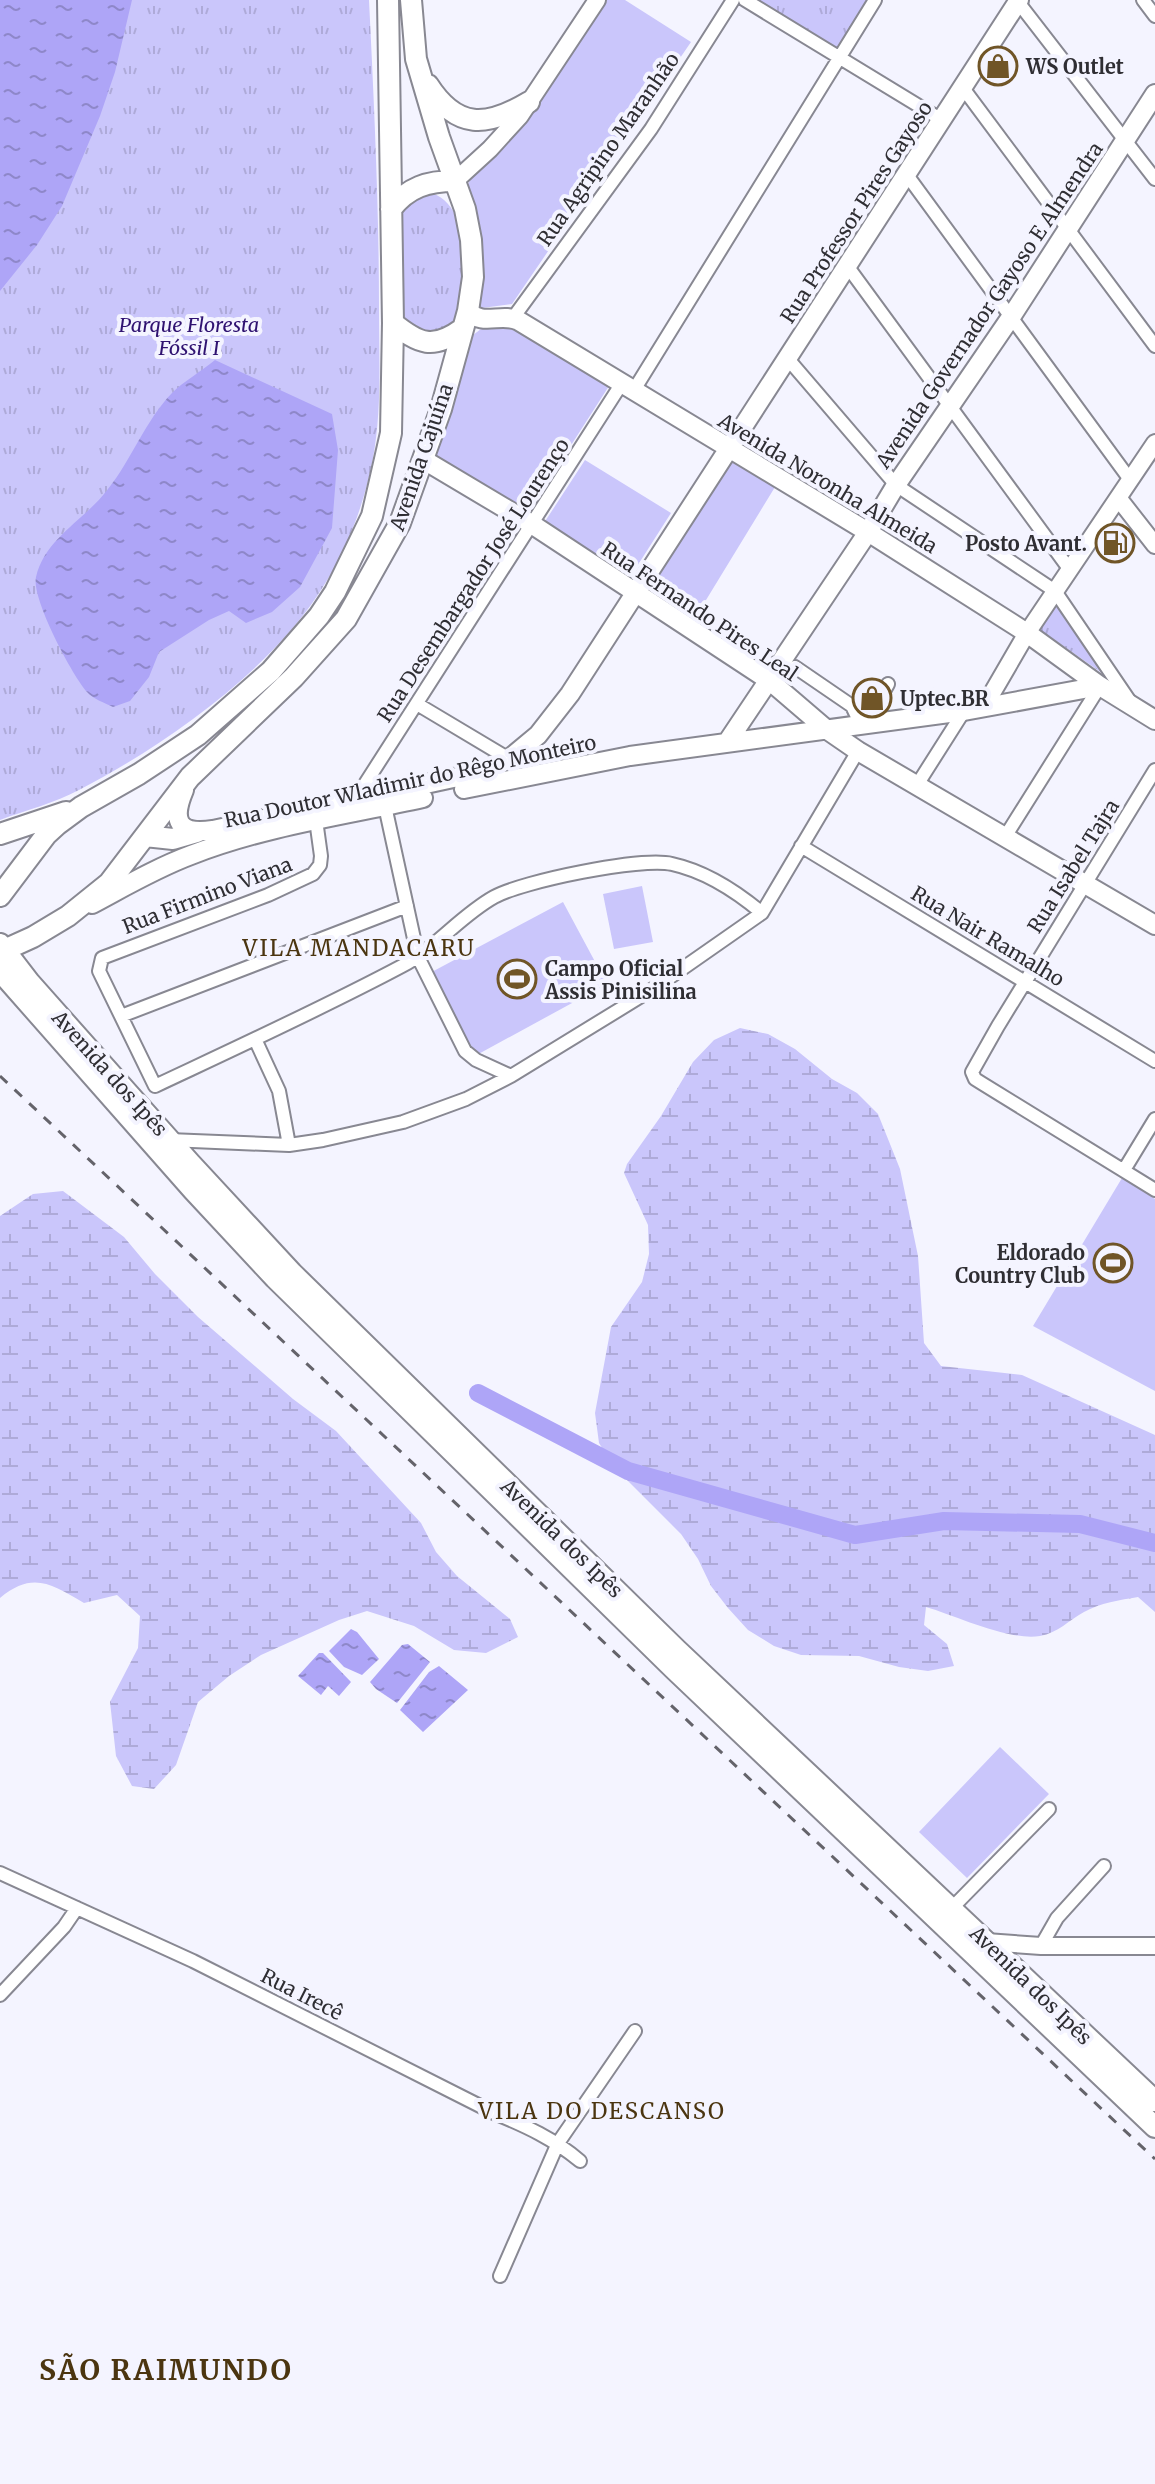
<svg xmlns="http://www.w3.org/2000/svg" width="1155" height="2484" font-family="Merriweather,serif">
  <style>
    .green { fill: #cac6fb }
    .wetland { fill: url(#wetland-marsh) }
    .park { fill: url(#park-tufts) }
    .water { fill: url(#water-ripples) }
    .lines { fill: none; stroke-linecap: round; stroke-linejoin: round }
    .river { stroke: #aea5f7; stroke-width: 18 }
    .minor-casing { stroke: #888892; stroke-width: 16 }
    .tertiary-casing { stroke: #888892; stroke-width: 20 }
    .secondary-casing { stroke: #888892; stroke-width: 22 }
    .primary-casing { stroke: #888892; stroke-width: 24 }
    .minor { stroke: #fff; stroke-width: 12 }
    .tertiary { stroke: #fff; stroke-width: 16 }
    .secondary { stroke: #fff; stroke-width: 18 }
    .primary { stroke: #fff; stroke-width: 20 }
    .rail { stroke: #64636a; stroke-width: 3; stroke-dasharray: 10 10; stroke-linecap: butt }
    .labels { text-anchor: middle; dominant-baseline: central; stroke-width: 8; stroke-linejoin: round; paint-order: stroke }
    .poi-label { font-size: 20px; font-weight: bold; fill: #2f2e33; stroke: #f4f4ff; text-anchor: start }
    .street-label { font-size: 20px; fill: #2f2e33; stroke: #f4f4ff }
    .park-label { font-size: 20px; font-style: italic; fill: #301371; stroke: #f4f4ff }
    .neighbourhood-label { font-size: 22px; letter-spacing: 2px; fill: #4b3510; stroke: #f4f4ff }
    .district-label { font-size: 28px; font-weight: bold; letter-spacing: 2px; fill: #4b3510; stroke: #f4f4ff }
  </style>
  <defs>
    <pattern id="wetland-marsh" width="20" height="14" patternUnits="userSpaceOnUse" patternTransform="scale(2)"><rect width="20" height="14" fill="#cac6fb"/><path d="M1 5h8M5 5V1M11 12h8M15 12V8" fill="none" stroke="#aeaad8"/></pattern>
    <pattern id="park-tufts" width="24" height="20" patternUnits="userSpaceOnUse" patternTransform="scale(2)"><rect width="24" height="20" fill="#cac6fb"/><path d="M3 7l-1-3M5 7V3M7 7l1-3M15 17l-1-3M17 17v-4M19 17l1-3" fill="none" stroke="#aeaad8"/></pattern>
    <pattern id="water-ripples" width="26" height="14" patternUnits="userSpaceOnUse" patternTransform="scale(2)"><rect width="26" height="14" fill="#aea5f7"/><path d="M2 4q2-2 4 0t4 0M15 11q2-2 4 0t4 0" fill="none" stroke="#8e87c9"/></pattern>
  </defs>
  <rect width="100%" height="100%" fill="#f4f4ff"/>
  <path class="green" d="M601 0H625L691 42 512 304 482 308 477 305 463 194 471 178 498 150Z
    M505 321 609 386 525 517 431 454 473 335 485 326Z
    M731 459 775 487 692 623 645 593Z
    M585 460 671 513 627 582 542 526Z
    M642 886 653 942 614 949 603 894Z
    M563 902 607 984 473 1057 428 974Z
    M1122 1178 1155 1199V1391L1033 1326Z
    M1000 1747 1049 1794 967 1878 919 1832Z"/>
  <path class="wetland" d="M740 1028 768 1034 795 1049 832 1079 857 1093 878 1114 900 1169 918 1256 924 1343 941 1366 1022 1375 1155 1435V1612L1138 1597C1120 1600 1100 1603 1084 1612 1069 1620 1058 1633 1040 1636 1008 1641 957 1616 926 1607L924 1625 947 1644 954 1666 928 1671 899 1667 859 1656 801 1655 774 1646 748 1630 728 1608 711 1586 698 1559 681 1534 614 1467 599 1443 595 1413 611 1327 642 1282 649 1254 648 1225 624 1173 627 1164 661 1116 693 1062 714 1040Z
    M63 1191 124 1237 155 1274 198 1317 293 1399 336 1431 421 1523 436 1552 457 1576 510 1619 518 1637 486 1653 454 1650 414 1626 367 1611 339 1620 261 1655 229 1676 198 1702 176 1765 154 1789 132 1786 116 1756 110 1702 138 1648 140 1616 117 1595 84 1603C51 1584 33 1571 0 1598V1216L33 1194Z"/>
  <path class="park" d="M129 0H369C374 103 379 205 379 308 379 358 382 409 373 458 365 501 349 545 326 582 275 668 166 745 79 790 55 803 26 810 0 820V270Z
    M757 0H868L836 50Z
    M428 192C476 203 467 291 454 325L437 336 403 325 397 209Z
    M1058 602 1119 685 1039 629Z"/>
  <path class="water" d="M0 0H132L115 72 100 116 62 206 37 245 0 291Z
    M215 360 332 414 338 450 332 528 300 587 272 612 246 623 229 611 209 620 159 652 149 677 130 701 113 707C105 703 93 699 87 692 72 675 31 598 36 577 45 538 85 520 108 489 132 459 145 421 172 393 184 381 202 371 215 360Z
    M351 1629 357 1632 379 1659 362 1675 344 1667 329 1651Z
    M408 1644 430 1662 397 1703 376 1689 370 1682 402 1645Z
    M319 1653H323L351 1682 339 1696 328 1686 321 1695 298 1676Z
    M439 1666 468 1690 423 1732 400 1710 429 1672Z"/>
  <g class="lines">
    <path class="river" d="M478 1393 628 1471 855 1535 944 1521 1080 1524 1155 1543"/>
    <g class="minor-casing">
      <path id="minor" d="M745 0 942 120
        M1143 0 1155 16
        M1018 2 1155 179
        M963 88 1155 346
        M907 175 1131 481
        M848 267 1070 570
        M513 318 651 129 733 0
        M788 359 896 485 1055 591 1129 700
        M634 390 875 0
        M795 667 852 706 861 725
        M417 704 509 759
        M856 712 874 709 888 684
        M1155 770 998 1026 972 1072 975 1079 983 1084 1155 1190
        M917 785 964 711
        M356 798 622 383
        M385 806 418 957 465 1051 476 1060 511 1076
        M316 820 321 856 320 865 313 874 268 895 102 958 99 971 155 1086C238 1047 321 1009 402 966 436 948 460 916 494 897 523 881 641 857 672 864 704 871 737 892 762 913
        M1005 837 1100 686
        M801 846 1155 1061
        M121 1016 407 906
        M255 1039 279 1091 289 1145
        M169 1140 289 1145 323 1140 403 1122 466 1099 511 1076 656 987 762 913 858 751
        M1124 1170 1155 1119
        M0 1873 193 1961 494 2113C526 2126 554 2139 580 2161
        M951 1909 1049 1809
        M1041 1946 1057 1918 1104 1866
        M0 1995 64 1927 77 1908
        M500 2276 558 2143 635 2031"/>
    </g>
    <g class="tertiary-casing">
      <path id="tertiary" d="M455 181 490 149 520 116 597 0
        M1119 499 1155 545
        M984 707 1027 633 1155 443
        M982 1945 986 1942 1041 1946H1155"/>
    </g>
    <g class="secondary-casing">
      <path id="secondary" d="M468 311C483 327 501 312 519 321L868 532 1027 633 1100 686 1155 720
        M424 460 533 525 770 681 826 729 858 751 1155 925
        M728 741 868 532 896 485 1011 317 1155 94
        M464 789 630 756 964 711 1100 686
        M184 790C171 821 178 835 213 830L481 772 509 759 538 735 570 694 1019 0
        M92 904C124 887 156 868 191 855 265 826 346 815 423 798"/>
    </g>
    <g class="primary-casing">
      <path id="primary" d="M428 85C457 130 487 127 529 102
        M391 209C408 187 428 181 455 181
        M393 323C419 344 433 350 462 329
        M0 834 66 812
        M145 836 173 839 197 832
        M0 896 46 835 58 824 81 807 139 774 198 735 271 671 319 616 335 592 372 516 391 433 393 323 388 0
        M0 944 30 983 190 1163 292 1273 677 1650 1155 2101
        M0 952 33 937 68 916 109 883 190 777 294 677 346 619 400 523 441 409 468 311 473 277 471 240 465 209 439 137 416 59 411 0
        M0 971 193 1190 275 1278 674 1669 1155 2127"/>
    </g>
    <use href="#minor" class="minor"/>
    <use href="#tertiary" class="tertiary"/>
    <use href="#secondary" class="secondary"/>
    <use href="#primary" class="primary"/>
    <path class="rail" d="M0 1076 1155 2159"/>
  </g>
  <defs>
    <g id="shop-ring" transform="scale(2)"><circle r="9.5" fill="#f4f4ff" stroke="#705527" stroke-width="1.5"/><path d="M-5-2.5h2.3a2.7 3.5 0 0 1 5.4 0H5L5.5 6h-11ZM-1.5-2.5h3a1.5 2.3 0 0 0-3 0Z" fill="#705527"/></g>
    <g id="fuel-ring" transform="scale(2)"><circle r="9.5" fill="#f4f4ff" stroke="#705527" stroke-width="1.5"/><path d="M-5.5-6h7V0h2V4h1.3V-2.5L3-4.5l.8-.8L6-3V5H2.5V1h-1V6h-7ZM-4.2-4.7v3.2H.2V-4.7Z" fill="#705527"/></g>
    <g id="stadium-ring" transform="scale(2)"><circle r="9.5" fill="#f4f4ff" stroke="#705527" stroke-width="1.5"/><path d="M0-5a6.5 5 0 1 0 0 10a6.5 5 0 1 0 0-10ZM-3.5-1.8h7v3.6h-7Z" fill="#705527"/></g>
  </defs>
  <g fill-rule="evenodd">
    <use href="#shop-ring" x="998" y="66"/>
    <use href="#fuel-ring" x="1115" y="543"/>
    <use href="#shop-ring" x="872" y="698"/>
    <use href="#stadium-ring" x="517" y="979"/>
    <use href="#stadium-ring" x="1113" y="1263"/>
  </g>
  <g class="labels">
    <g class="poi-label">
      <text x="1026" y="66">WS Outlet</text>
      <text x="1087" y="543" text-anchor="end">Posto Avant.</text>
      <text x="900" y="698">Uptec.BR</text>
      <text x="545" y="968">Campo Oficial<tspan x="545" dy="23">Assis Pinisilina</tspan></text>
      <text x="1085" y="1252" text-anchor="end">Eldorado<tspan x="1085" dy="23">Country Club</tspan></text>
    </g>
    <g class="street-label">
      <text transform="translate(608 149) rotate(-55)">Rua Agripino Maranhão</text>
      <text transform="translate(856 212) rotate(-57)">Rua Professor Pires Gayoso</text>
      <text transform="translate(989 305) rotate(-56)">Avenida Governador Gayoso E Almendra</text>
      <text transform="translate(421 457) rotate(-71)">Avenida Cajuína</text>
      <text transform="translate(828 483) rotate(31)">Avenida Noronha Almeida</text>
      <text transform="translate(473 580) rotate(-57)">Rua Desembargador José Lourenço</text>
      <text transform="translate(700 611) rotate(34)">Rua Fernando Pires Leal</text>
      <text transform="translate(410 781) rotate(-12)">Rua Doutor Wladimir do Rêgo Monteiro</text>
      <text transform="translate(1073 866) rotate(-58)">Rua Isabel Tajra</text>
      <text transform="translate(207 895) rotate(-21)">Rua Firmino Viana</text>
      <text transform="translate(988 936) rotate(31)">Rua Nair Ramalho</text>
      <text transform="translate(110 1073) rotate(48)">Avenida dos Ipês</text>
      <text transform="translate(562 1538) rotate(44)">Avenida dos Ipês</text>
      <text transform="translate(1031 1985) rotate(44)">Avenida dos Ipês</text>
      <text transform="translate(302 1994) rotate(27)">Rua Irecê</text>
    </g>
    <g class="park-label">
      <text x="189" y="324">Parque Floresta<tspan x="189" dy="23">Fóssil I</tspan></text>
    </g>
    <g class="neighbourhood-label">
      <text x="359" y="948">VILA MANDACARU</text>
      <text x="602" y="2111">VILA DO DESCANSO</text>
    </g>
    <g class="district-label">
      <text x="166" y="2370">SÃO RAIMUNDO</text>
    </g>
  </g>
</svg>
